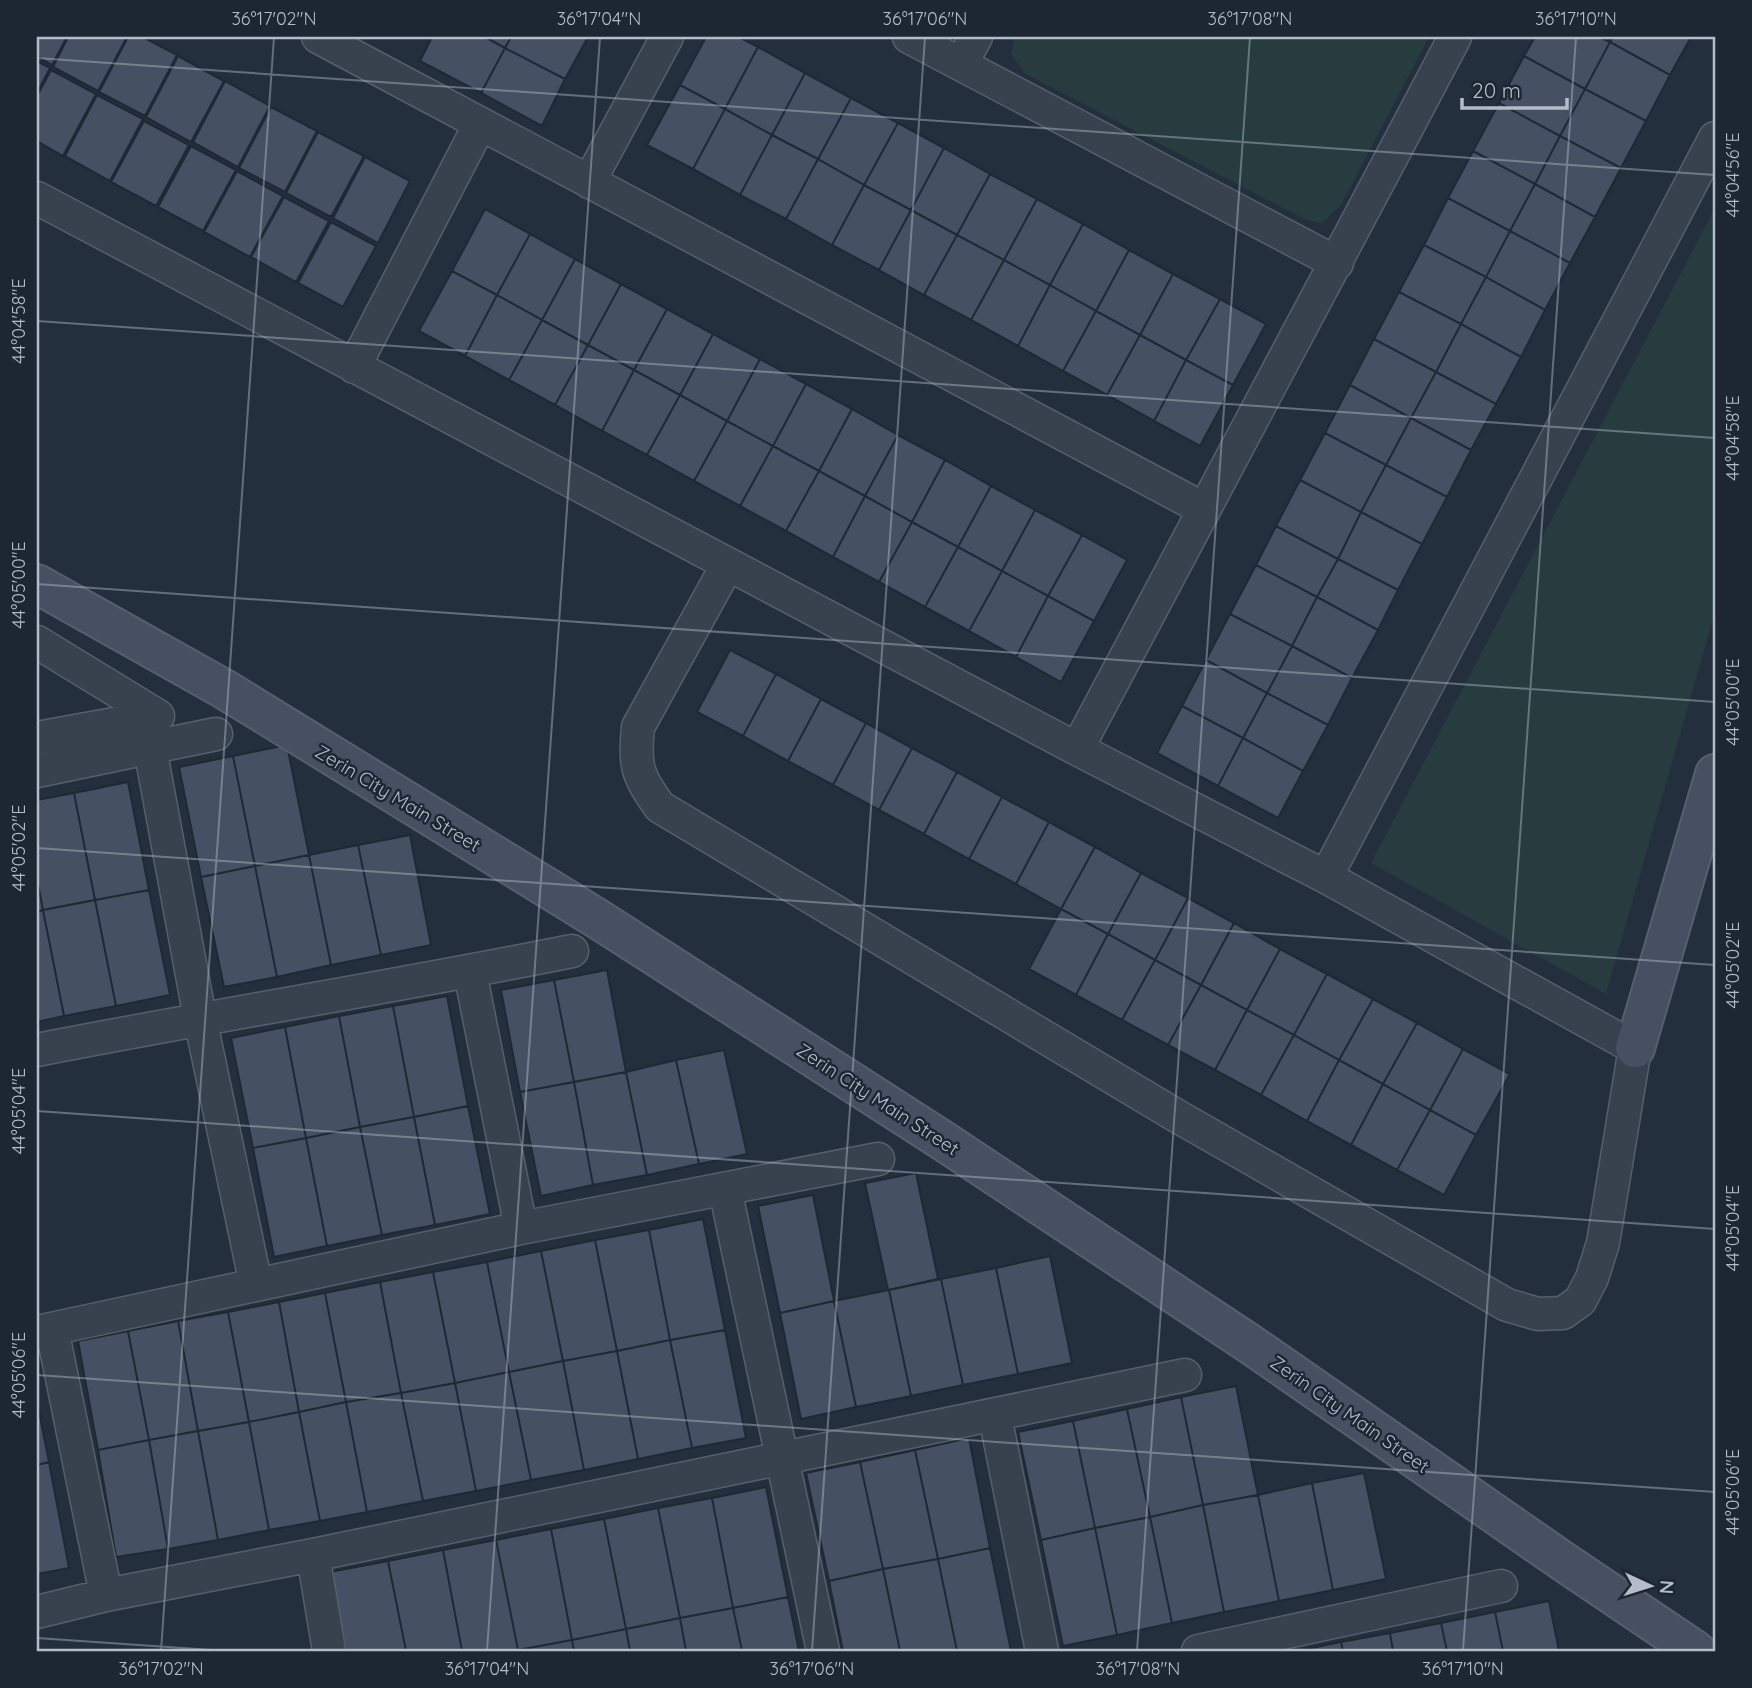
<svg xmlns="http://www.w3.org/2000/svg" width="1752" height="1688" font-family="Quicksand,sans-serif">
  <style>
    .green { fill: #263c3f }
    .building { fill: #455162; stroke: #1f2835; stroke-width: 2 }
    .lines { fill: none; stroke-linecap: round; stroke-linejoin: round }
    .street-casing { stroke: #565f6c; stroke-width: 35 }
    .secondary-casing { stroke: #565f6c; stroke-width: 42 }
    .street { stroke: #38414e; stroke-width: 32 }
    .secondary { stroke: #465061; stroke-width: 38 }
    .ticks { fill: none; stroke: #b4bcc9; stroke-width: 2; stroke-opacity: 0.45 }
    .labels { text-anchor: middle; dominant-baseline: central; stroke-width: 5; stroke-linejoin: round; paint-order: stroke }
    .street-label { font-size: 19px; fill: #b4bcc9; stroke: #1d2633 }
    .neatline { fill: none; stroke: #b4bcc9; stroke-width: 2.5 }
    .ticks-label { font-size: 18px; text-anchor: middle; fill: #b4bcc9 }
  </style>
  <rect width="100%" height="100%" fill="#242f3e"/>
  <path class="green" d="M1015 37H1429L1341 205 1322 223 1306 220 1024 73 1011 54Z
    M1715 208V612L1606 994 1371 863Z"/>
  <path class="building" d="M37 37H67L52 65 37 56Z
    M68 37H127L98 91 53 67Z
    M128 37H143L177 55 145 116 99 92Z
    M432 37H485L505 48 481 93 420 61Z
    M485 37H511L505 48Z
    M511 37H588L565 79 505 48Z
    M706 37H739L758 47 725 109 680 85Z
    M1535 37H1599L1610 42 1585 89 1524 56Z
    M1613 37H1691L1670 75 1610 42Z
    M1610 42 1670 75 1646 121 1585 89Z
    M758 47 805 73 772 135 725 109Z
    M505 48 565 79 542 126 481 93Z
    M178 56 224 81 191 142 146 117Z
    M1524 56 1585 89 1560 136 1499 103Z
    M37 61 50 68 37 93Z
    M51 70 96 94 63 156 37 141V96Z
    M805 73 851 98 818 159 772 135Z
    M225 81 270 106 238 167 193 142Z
    M680 85 725 109 693 169 647 145Z
    M1585 89 1646 121 1621 168 1560 136Z
    M97 95 143 119 110 181 65 156Z
    M851 98 898 123 864 185 818 159Z
    M1499 103 1560 136 1535 184 1473 151Z
    M271 107 317 131 285 192 239 168Z
    M725 109 772 135 740 195 693 169Z
    M144 121 189 145 156 206 111 182Z
    M898 123 944 148 911 210 864 185Z
    M318 132 364 156 331 217 286 193Z
    M772 135 818 159 786 219 740 195Z
    M1560 136 1621 168 1595 217 1535 184Z
    M191 146 236 170 203 231 158 207Z
    M944 148 990 174 957 235 911 210Z
    M1473 151 1535 184 1510 231 1448 198Z
    M365 157 410 181 378 243 333 218Z
    M818 159 864 185 832 245 786 219Z
    M237 171 283 196 250 257 204 232Z
    M990 174 1037 199 1004 260 957 235Z
    M1535 184 1595 217 1570 263 1510 231Z
    M864 185 911 210 879 270 832 245Z
    M284 197 329 221 296 282 251 257Z
    M1448 198 1510 231 1486 277 1424 245Z
    M1037 199 1083 224 1050 285 1004 260Z
    M485 209 530 234 497 295 452 271Z
    M911 210 957 235 924 295 879 270Z
    M331 222 376 246 343 307 298 283Z
    M1083 224 1129 250 1096 311 1050 285Z
    M1510 231 1570 263 1545 310 1486 277Z
    M530 234 575 259 542 320 497 295Z
    M957 235 1004 260 971 320 924 295Z
    M1424 245 1486 277 1461 324 1399 292Z
    M1129 250 1173 274 1140 335 1096 311Z
    M575 259 621 284 588 345 542 320Z
    M1004 260 1050 285 1018 346 971 320Z
    M452 271 497 295 465 356 419 331Z
    M1173 274 1220 299 1186 360 1140 335Z
    M1486 277 1545 310 1521 357 1461 324Z
    M621 284 667 309 634 370 588 345Z
    M1050 285 1096 311 1063 371 1018 346Z
    M1399 292 1461 324 1436 372 1374 339Z
    M497 295 542 320 509 380 465 356Z
    M1220 299 1266 324 1233 385 1186 360Z
    M667 309 713 334 680 395 634 370Z
    M1096 311 1140 335 1107 395 1063 371Z
    M542 320 588 345 555 405 509 380Z
    M1461 324 1521 357 1496 404 1436 372Z
    M713 334 760 359 727 421 680 395Z
    M1140 335 1186 360 1154 421 1107 395Z
    M1374 339 1436 372 1411 418 1350 385Z
    M588 345 634 370 602 431 555 405Z
    M760 359 806 384 773 446 727 421Z
    M1186 360 1233 385 1200 446 1154 421Z
    M634 370 680 395 647 455 602 431Z
    M1436 372 1496 404 1471 450 1411 418Z
    M806 384 852 409 819 471 773 446Z
    M1350 385 1411 418 1386 465 1325 433Z
    M680 395 727 421 694 481 647 455Z
    M852 409 898 435 865 496 819 471Z
    M1411 418 1471 450 1447 497 1386 465Z
    M727 421 773 446 740 506 694 481Z
    M1325 433 1386 465 1361 512 1300 480Z
    M898 435 945 460 912 522 865 496Z
    M773 446 819 471 786 531 740 506Z
    M945 460 991 486 958 547 912 522Z
    M1386 465 1447 497 1422 544 1361 512Z
    M819 471 865 496 833 557 786 531Z
    M1300 480 1361 512 1338 559 1276 526Z
    M991 486 1035 510 1002 571 958 547Z
    M865 496 912 522 879 582 833 557Z
    M1035 510 1082 535 1048 596 1002 571Z
    M1361 512 1422 544 1398 590 1338 559Z
    M912 522 958 547 925 607 879 582Z
    M1276 526 1338 559 1317 597 1256 565Z
    M1082 535 1127 560 1094 621 1048 596Z
    M958 547 1002 571 969 631 925 607Z
    M1338 559 1398 590 1378 630 1317 597Z
    M1256 565 1317 597 1292 646 1230 614Z
    M1002 571 1048 596 1016 657 969 631Z
    M1048 596 1094 621 1061 682 1016 657Z
    M1317 597 1378 630 1352 678 1292 646Z
    M1230 614 1292 646 1267 693 1206 660Z
    M1292 646 1352 678 1328 725 1267 693Z
    M730 650 776 674 743 736 697 712Z
    M1206 660 1267 693 1243 738 1182 706Z
    M776 674 821 699 788 761 743 736Z
    M1267 693 1328 725 1303 771 1243 738Z
    M821 699 866 723 833 785 788 761Z
    M1182 706 1243 738 1218 786 1157 753Z
    M866 723 912 748 879 810 833 785Z
    M1243 738 1303 771 1278 818 1218 786Z
    M287 745 309 855 255 866 233 756Z
    M912 748 957 772 924 834 879 810Z
    M233 756 255 866 201 877 179 767Z
    M957 772 1002 797 969 859 924 834Z
    M128 782 149 890 95 900 74 793Z
    M74 793 95 900 43 910 37 879V800Z
    M1002 797 1049 822 1016 884 969 859Z
    M1049 822 1095 847 1061 909 1016 884Z
    M410 835 431 945 381 955 358 845Z
    M358 845 381 955 331 965 309 855Z
    M1095 847 1141 873 1108 934 1061 909Z
    M309 855 331 965 277 977 255 866Z
    M255 866 277 977 224 987 201 877Z
    M1141 873 1188 898 1155 960 1108 934Z
    M37 879 43 910 37 912Z
    M149 890 170 995 116 1006 95 900Z
    M1188 898 1234 923 1201 985 1155 960Z
    M95 900 116 1006 64 1016 43 910Z
    M1061 909 1108 934 1076 995 1029 969Z
    M43 910 64 1016 37 1022V912Z
    M1234 923 1280 949 1247 1010 1201 985Z
    M1108 934 1155 960 1122 1020 1076 995Z
    M1280 949 1327 974 1294 1035 1247 1010Z
    M1155 960 1201 985 1168 1045 1122 1020Z
    M607 970 626 1072 574 1082 554 980Z
    M1327 974 1373 999 1339 1060 1294 1035Z
    M554 980 574 1082 520 1092 501 990Z
    M1201 985 1247 1010 1215 1070 1168 1045Z
    M447 996 468 1106 414 1117 393 1006Z
    M1373 999 1417 1023 1383 1084 1339 1060Z
    M393 1006 414 1117 360 1127 339 1016Z
    M1247 1010 1294 1035 1261 1095 1215 1070Z
    M339 1016 360 1127 306 1138 285 1027Z
    M1417 1023 1463 1049 1430 1110 1383 1084Z
    M285 1027 306 1138 253 1148 231 1038Z
    M1294 1035 1339 1060 1307 1121 1261 1095Z
    M1463 1049 1510 1074 1476 1135 1430 1110Z
    M724 1050 747 1154 699 1164 676 1060Z
    M676 1060 699 1164 647 1175 626 1072Z
    M1339 1060 1383 1084 1351 1145 1307 1121Z
    M626 1072 647 1175 593 1185 574 1082Z
    M574 1082 593 1185 541 1196 520 1092Z
    M1383 1084 1430 1110 1397 1170 1351 1145Z
    M468 1106 490 1214 435 1225 414 1117Z
    M1430 1110 1476 1135 1444 1195 1397 1170Z
    M414 1117 435 1225 382 1235 360 1127Z
    M360 1127 382 1235 327 1246 306 1138Z
    M306 1138 327 1246 274 1257 253 1148Z
    M916 1173 938 1279 888 1290 865 1183Z
    M813 1195 834 1301 780 1313 758 1206Z
    M703 1219 725 1330 670 1340 649 1230Z
    M649 1230 670 1340 617 1351 595 1240Z
    M595 1240 617 1351 563 1361 541 1251Z
    M541 1251 563 1361 509 1372 487 1262Z
    M1050 1256 1072 1363 1018 1374 996 1268Z
    M487 1262 509 1372 455 1383 433 1272Z
    M996 1268 1018 1374 963 1385 941 1279Z
    M433 1272 455 1383 401 1393 380 1282Z
    M941 1279 963 1385 911 1396 889 1290Z
    M380 1282 401 1393 346 1402 325 1293Z
    M889 1290 911 1396 856 1407 834 1301Z
    M325 1293 346 1402 299 1412 279 1302Z
    M834 1301 856 1407 801 1419 780 1313Z
    M279 1302 299 1412 249 1422 228 1312Z
    M228 1312 249 1422 198 1431 178 1321Z
    M178 1321 198 1431 149 1440 128 1331Z
    M725 1330 746 1438 692 1448 670 1340Z
    M128 1331 149 1440 98 1450 78 1341Z
    M670 1340 692 1448 638 1459 617 1351Z
    M617 1351 638 1459 584 1470 563 1361Z
    M563 1361 584 1470 531 1480 509 1372Z
    M509 1372 531 1480 476 1491 455 1383Z
    M455 1383 476 1491 423 1501 401 1393Z
    M1236 1386 1258 1495 1203 1505 1181 1397Z
    M401 1393 423 1501 367 1512 346 1402Z
    M1181 1397 1203 1505 1150 1517 1127 1409Z
    M37 1401 49 1462 37 1465Z
    M346 1402 367 1512 320 1521 299 1412Z
    M1127 1409 1150 1517 1095 1528 1073 1421Z
    M299 1412 320 1521 269 1530 249 1422Z
    M1073 1421 1095 1528 1041 1540 1018 1432Z
    M249 1422 269 1530 218 1540 198 1431Z
    M198 1431 218 1540 168 1549 149 1440Z
    M969 1438 990 1548 938 1559 915 1450Z
    M149 1440 168 1549 116 1557 98 1450Z
    M915 1450 938 1559 883 1569 860 1462Z
    M49 1462 69 1568 37 1574V1465Z
    M860 1462 883 1569 829 1581 806 1473Z
    M1364 1473 1386 1579 1333 1590 1312 1483Z
    M1312 1483 1333 1590 1279 1601 1258 1495Z
    M766 1487 788 1597 733 1608 712 1498Z
    M1258 1495 1279 1601 1224 1612 1203 1505Z
    M712 1498 733 1608 680 1618 658 1508Z
    M1203 1505 1224 1612 1172 1623 1150 1517Z
    M658 1508 680 1618 626 1629 604 1519Z
    M1150 1517 1172 1623 1117 1635 1095 1528Z
    M604 1519 626 1629 572 1640 551 1529Z
    M1095 1528 1117 1635 1063 1646 1041 1540Z
    M551 1529 572 1640 518 1650 496 1540Z
    M496 1540 518 1650 462 1651 443 1550Z
    M990 1548 1011 1651H957L938 1559Z
    M443 1550 462 1651H406L388 1561Z
    M938 1559 957 1651H900L883 1569Z
    M388 1561 406 1651H346L330 1572Z
    M883 1569 900 1651H843L829 1581Z
    M788 1597 799 1651H742L733 1608Z
    M1549 1601 1559 1651H1503L1495 1612Z
    M733 1608 742 1651H686L680 1618Z
    M1495 1612 1503 1651H1447L1441 1623Z
    M680 1618 686 1651H630L626 1629Z
    M1441 1623 1447 1651H1393L1390 1633Z
    M626 1629 630 1651H574L572 1640Z
    M1390 1633 1393 1651H1343L1341 1642Z
    M572 1640 574 1651H518V1650Z
    M1341 1642 1343 1651H1297Z"/>
  <g class="lines">
    <g class="street-casing">
      <path id="street" d="M318 37 1202 508
        M909 37 1337 263
        M961 64 976 37
        M589 182 667 37
        M37 198 1077 749 1326 877 1635 1048 1603 1243 1592 1278 1580 1301 1563 1313 1538 1314 1507 1305 1177 1116 660 807C637 776 634 765 638 727L728 564
        M354 367 480 124
        M37 642 158 716 37 738
        M150 748 200 1018 256 1285
        M1077 749C1201 511 1330 275 1455 37
        M37 771 216 734
        M1326 877 1715 138
        M470 972 521 1228
        M37 1050C215 1015 394 987 572 951
        M725 1189 823 1651
        M52 1329 106 1595
        M37 1332 521 1228 878 1159
        M995 1416 1042 1651
        M313 1555 329 1651
        M37 1612 106 1595 313 1555 1185 1375
        M1198 1651 1501 1586"/>
    </g>
    <g class="secondary-casing">
      <path id="secondary" d="M37 584 224 689 598 919 942 1140 1250 1344 1564 1562 1696 1651
        M1635 1048 1715 774"/>
    </g>
    <use href="#street" class="street"/>
    <use href="#secondary" class="secondary"/>
  </g>
  <path class="ticks" d="M37 58 1715 175M37 321 1715 438M37 584 1715 702M37 848 1715 965M37 1111 1715 1229M37 1375 1715 1492M37 1638 226 1651M161 1651 274 37M487 1651 600 37M812 1651 925 37M1137 1651 1250 37M1463 1651 1576 37"/>
  <g class="labels">
    <g class="street-label">
      <text transform="translate(398 798) rotate(31)">Zerin City Main Street</text>
      <text transform="translate(878 1099) rotate(33)">Zerin City Main Street</text>
      <text transform="translate(1350 1414) rotate(35)">Zerin City Main Street</text>
    </g>
  </g>
  <rect width="1752" height="1688" fill="none" stroke="#1d2633" stroke-width="77"/>
  <g transform="translate(1650 1586) rotate(94)" stroke="#1d2633" stroke-width="5" paint-order="stroke">
  <path d="M0-5L12 26L0 18L-12 26Z" fill="#b4bcc9"/>
  <text y="-10" font-size="19" font-weight="bold" text-anchor="middle" fill="#b4bcc9">N</text>
  </g>
  <path d="M1462 98v10h105v-10" fill="none" stroke="#b4bcc9" stroke-width="3.5"/>
  <text x="1472" y="98" font-size="21" fill="#b4bcc9" stroke="#1d2633" stroke-width="5" paint-order="stroke">20 m</text>
  <rect x="38" y="38" width="1676" height="1612" class="neatline"/>
  <g class="ticks-label">
    <text x="274" y="25">36°17'02"N</text>
    <text x="599" y="25">36°17'04"N</text>
    <text x="925" y="25">36°17'06"N</text>
    <text x="1250" y="25">36°17'08"N</text>
    <text x="1576" y="25">36°17'10"N</text>
    <text transform="translate(1733 175) rotate(-90)" y="6">44°04'56"E</text>
    <text transform="translate(19 321) rotate(-90)" y="6">44°04'58"E</text>
    <text transform="translate(1733 438) rotate(-90)" y="6">44°04'58"E</text>
    <text transform="translate(19 585) rotate(-90)" y="6">44°05'00"E</text>
    <text transform="translate(1733 702) rotate(-90)" y="6">44°05'00"E</text>
    <text transform="translate(19 848) rotate(-90)" y="6">44°05'02"E</text>
    <text transform="translate(1733 965) rotate(-90)" y="6">44°05'02"E</text>
    <text transform="translate(19 1111) rotate(-90)" y="6">44°05'04"E</text>
    <text transform="translate(1733 1228) rotate(-90)" y="6">44°05'04"E</text>
    <text transform="translate(19 1375) rotate(-90)" y="6">44°05'06"E</text>
    <text transform="translate(1733 1492) rotate(-90)" y="6">44°05'06"E</text>
    <text x="161" y="1675">36°17'02"N</text>
    <text x="487" y="1675">36°17'04"N</text>
    <text x="812" y="1675">36°17'06"N</text>
    <text x="1138" y="1675">36°17'08"N</text>
    <text x="1463" y="1675">36°17'10"N</text>
  </g>
</svg>
